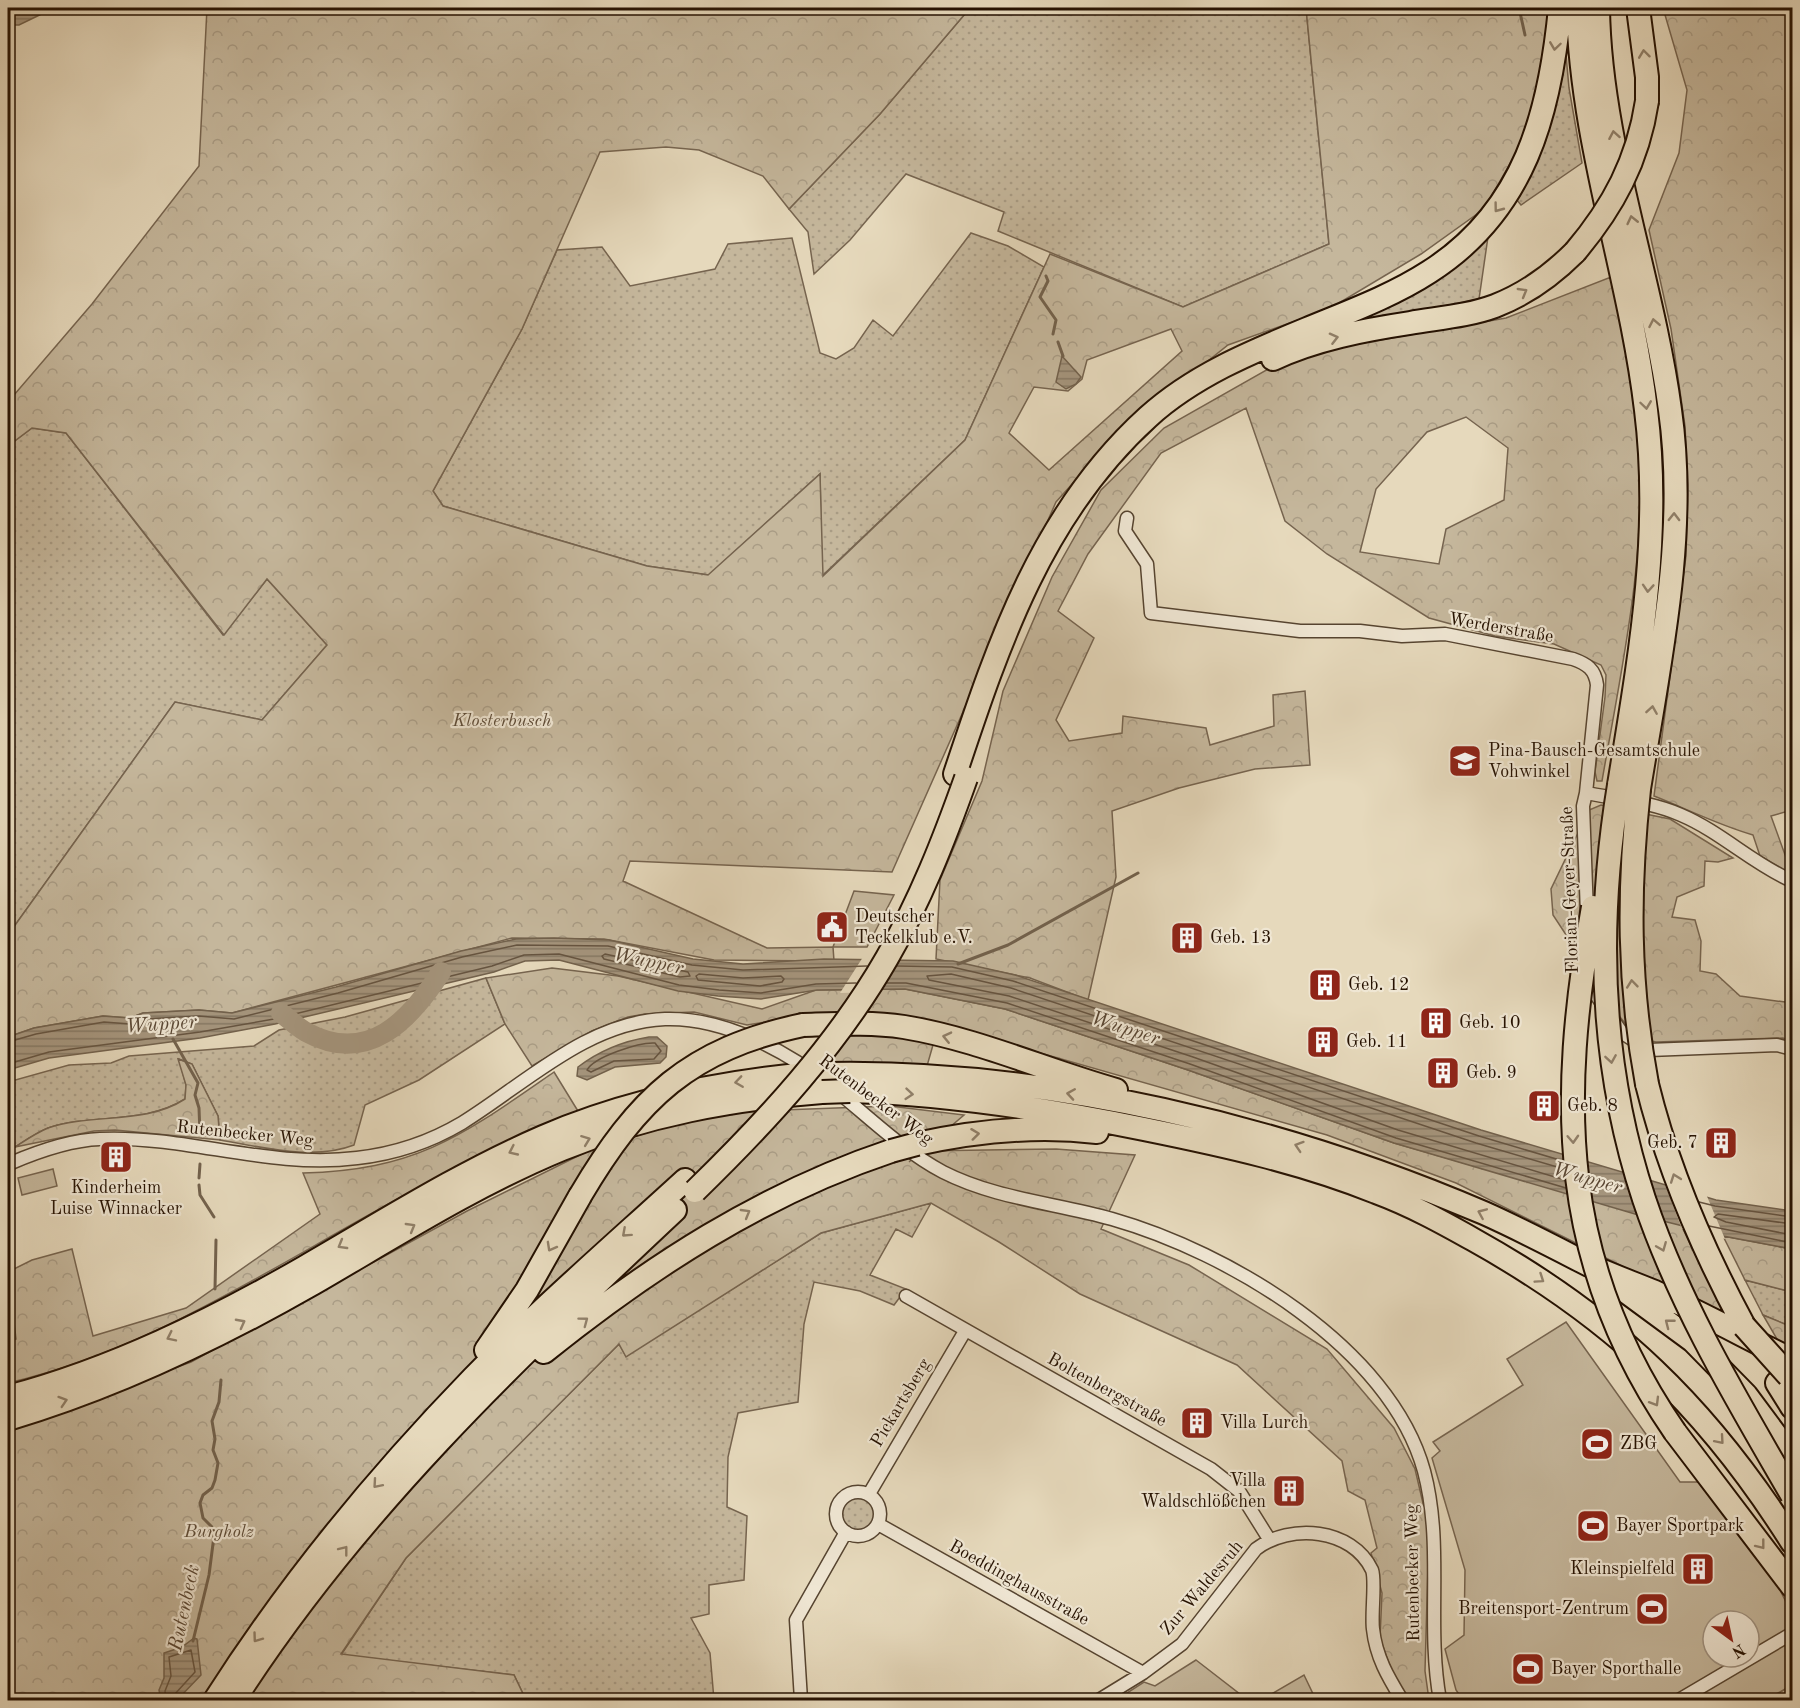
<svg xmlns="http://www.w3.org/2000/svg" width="1800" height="1708" font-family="'Old Standard TT',serif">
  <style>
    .grass { fill: url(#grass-dots); stroke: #76644f; stroke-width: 1.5 }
    .forest { fill: url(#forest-crowns); stroke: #76644f; stroke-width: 1.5; fill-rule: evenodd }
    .green { fill: #c5b79c; stroke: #76644f; stroke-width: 1.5; fill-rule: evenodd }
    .water { fill: url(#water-rules); stroke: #72614c; stroke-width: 1.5 }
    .pier { fill: #e6d9bc }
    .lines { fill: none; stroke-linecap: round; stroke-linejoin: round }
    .shore { stroke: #665440; stroke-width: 1.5 }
    .stream { stroke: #72614c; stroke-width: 3 }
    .river { stroke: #a5957d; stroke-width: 20 }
    .street-casing { stroke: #564430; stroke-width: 15 }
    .highway-casing { stroke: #261202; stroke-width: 26 }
    .street { stroke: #efe6d3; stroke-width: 12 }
    .highway { stroke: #e6d9bc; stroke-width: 22 }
    .highway-bridge-casing { stroke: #261202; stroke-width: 26; stroke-linecap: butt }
    .highway-bridge { stroke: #e6d9bc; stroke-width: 22 }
    .oneway { stroke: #907f68 }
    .labels { text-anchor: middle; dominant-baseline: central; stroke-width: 4.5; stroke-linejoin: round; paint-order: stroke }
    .street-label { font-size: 18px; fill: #261202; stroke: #efe6d3 }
    .park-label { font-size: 18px; font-style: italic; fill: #5e4c38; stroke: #efe6d3 }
    .poi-label { font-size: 18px; fill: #261202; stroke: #efe6d3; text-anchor: start }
    .water-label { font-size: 20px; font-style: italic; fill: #594633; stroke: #efe6d3 }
  </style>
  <defs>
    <pattern id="grass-dots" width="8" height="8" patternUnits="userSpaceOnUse" patternTransform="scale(1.5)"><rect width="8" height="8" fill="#c5b79c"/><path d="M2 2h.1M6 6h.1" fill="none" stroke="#a99c85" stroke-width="1.8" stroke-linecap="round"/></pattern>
    <pattern id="forest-crowns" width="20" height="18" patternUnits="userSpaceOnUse" patternTransform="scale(1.5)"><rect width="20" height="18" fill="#c5b79c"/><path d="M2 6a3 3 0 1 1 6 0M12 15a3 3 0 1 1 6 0" fill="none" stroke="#a99c85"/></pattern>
    <pattern id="water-rules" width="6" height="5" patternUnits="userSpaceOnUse" patternTransform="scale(1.5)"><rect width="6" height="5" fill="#a5957d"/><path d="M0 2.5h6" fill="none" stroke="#867864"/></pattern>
  </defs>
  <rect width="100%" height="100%" fill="#e6d9bc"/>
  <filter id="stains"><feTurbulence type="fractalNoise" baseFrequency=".00333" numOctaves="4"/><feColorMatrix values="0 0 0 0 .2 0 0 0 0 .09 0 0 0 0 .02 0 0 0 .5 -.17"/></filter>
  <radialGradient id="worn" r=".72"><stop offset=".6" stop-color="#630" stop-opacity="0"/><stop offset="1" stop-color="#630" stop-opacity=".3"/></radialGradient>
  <path class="grass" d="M970 8H1306L1329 244 1183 307 998 231 1004 212 906 174 850 240 814 274 808 232 789 209 880 114Z
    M1564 33 1569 88 1582 163 1521 205 1512 194 1545 143 1557 91Z
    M1489 230 1479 299 1321 331Z
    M971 233 1008 246 1044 267 965 440 822 576 820 474 709 575 647 566 443 506 433 491 522 329 557 250 602 247 630 286 715 269 728 244 792 238 820 353 836 359 854 348 873 320 893 336Z
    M32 428 66 433 223 635 267 579 327 645 262 720 175 702 8 935V446Z
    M486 978 505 1024 419 1080 365 1105 354 1145C313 1161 262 1147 220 1140L218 1116 192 1064 179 1059 186 1085 185 1099C144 1125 92 1113 48 1128 36 1133 26 1140 15 1147L8 1139V1082L69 1065 111 1063 129 1056 254 1046 279 1030 345 1017Z
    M931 1203 912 1237 896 1229 870 1275 906 1289 894 1305 860 1291 814 1282 804 1324 798 1402 738 1413 728 1457 727 1507 747 1516 744 1580 709 1585V1614L691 1618 710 1653 714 1700H526L514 1675 341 1655 406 1558 619 1344 626 1356 821 1233Z
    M8 1272 16 1339 8 1343Z
    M1745 1280 1792 1292V1327L1763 1315Z
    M841 1513a17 17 0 1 1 34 0a17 17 0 1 1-34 0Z"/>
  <path class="forest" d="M207 8H970L880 114 789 209 763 176 699 150 666 147 600 152 522 329 433 491 443 506 647 566 708 575 820 474 823 576 965 440 1050 254 1183 307 1329 244 1306 8H1552L1551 26 1527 134 1484 209 1421 254 1329 309 1228 345 1118 433 1056 502 892 872 630 861 623 881 767 948 833 947 834 961 714 960 604 939 512 938 232 1013 199 1010 143 1013 130 1018 103 1016 34 1028 8 1037V935L175 702 262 720 327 645 267 579 224 635 66 433 32 428 8 446V402L92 304 199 166ZM1171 329 1182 351 1049 470 1009 433 1034 387 1068 391 1082 379 1087 360Z
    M1663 8H1792V810L1771 816 1792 874 1760 856 1753 835C1718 825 1687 809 1654 796L1686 556 1688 485 1685 426 1671 329 1649 230 1679 153 1687 90Z
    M1611 277C1622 332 1635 387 1639 443 1647 556 1621 671 1602 781H1597L1595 772 1605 697 1606 675 1601 665 1554 644 1495 636 1429 618 1327 554 1285 521 1246 408 1161 453 1088 554 1058 611 1094 638 1056 720 1069 741 1122 733 1123 716 1206 728 1210 745 1274 726 1273 695 1305 691 1310 765 1255 769 1179 788 1112 811 1116 877 1088 1000 1030 978 936 959 940 880 982 781 1003 691 1052 577 1101 490 1164 428 1284 360 1346 346 1506 318ZM1466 417 1508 448 1504 500 1446 529 1439 564 1360 552 1376 489 1427 432Z
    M1601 805 1670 819 1733 858 1718 862 1705 861 1704 886 1677 897 1672 917 1695 920 1701 941 1700 971 1716 974 1740 996 1792 1003V1042L1783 1038 1656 1042 1637 1038 1620 1017 1553 915 1551 889 1589 810Z
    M552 968 618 976 762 1009 816 990 905 989 1005 1009 1188 1070 1394 1143 1681 1225 1726 1318 1456 1183 1327 1135 939 1024 927 1066 827 1062 860 1017 801 1016 747 1025 694 1012 645 1014 628 1017 592 1031 532 1066 505 1024 486 978Z
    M178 1059 192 1064 218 1116 220 1140 115 1130 94 1131 15 1147C26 1140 36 1133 48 1128 92 1113 145 1125 185 1099L186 1085Z
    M554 1072 581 1116C518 1142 454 1169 394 1201 269 1269 148 1351 8 1383V1343L16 1339 8 1272 32 1260 72 1249 93 1336 186 1308 320 1214 303 1173C418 1170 463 1135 554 1072Z
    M890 1106 964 1115 909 1162 922 1151 1056 1149 1135 1155 1101 1229 1189 1265 1327 1349 1394 1428 1415 1469 1429 1529 1425 1671 1429 1700H1409L1394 1677 1380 1638 1382 1593 1371 1553 1377 1548 1365 1500 1348 1491 1342 1461 1237 1365 1080 1294 999 1242 931 1203 821 1233 626 1357 619 1344 406 1558 341 1654 514 1675 526 1700H8V1429L191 1362 467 1211 590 1150 659 1129 730 1112Z
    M1723 1236 1792 1249V1292L1745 1280Z
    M1763 1315 1792 1327V1351L1781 1346Z
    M1792 1685V1700H1766Z"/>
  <path class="green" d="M854 891 894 895 867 947H833Z
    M53 1169 57 1186 22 1195 18 1178Z
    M1566 1322 1680 1482H1700L1772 1574 1792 1614V1685L1766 1700H1463L1456 1690 1445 1649 1464 1635 1465 1570 1432 1458 1440 1451 1433 1442 1523 1385 1507 1359ZM1713 1621H1749V1657H1713Z
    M1196 1660 1240 1694 1263 1699 1304 1675 1315 1698 1311 1700H1116L1144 1682 1155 1686Z"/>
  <path class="water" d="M8 8H54L19 25H8Z
    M1062 356 1081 377 1076 384 1066 389 1056 382Z
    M554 938 609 940 693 959 743 964 824 959 953 961 1015 975 1481 1130 1716 1200 1792 1211V1249L1723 1236 1635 1214 1394 1143 1188 1070 1005 1009 905 989 817 990 761 999 718 996 678 991 559 960 525 961 494 972 275 1024 200 1038 49 1058 8 1070V1037L34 1028 103 1016 130 1018 143 1013 199 1010 232 1013 336 987 461 951 516 939Z
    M649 1037H657L667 1046 666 1057 660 1063 615 1067 587 1080 577 1076 578 1067C599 1051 624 1041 649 1037Z
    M194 1638 197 1639 201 1675 177 1700H161L159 1690 164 1678V1653L182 1647Z"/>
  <path class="pier" d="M863 957H896L875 992 840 993Z
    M1664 1182 1706 1194 1725 1239 1682 1229Z"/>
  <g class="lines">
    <path class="shore" d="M605 954 688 972 690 976 680 977 604 959 602 956Z
      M897 966 952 967 1013 981 1479 1136 1563 1161
      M699 974 743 978 781 976 784 979 782 982 760 986 698 980 696 976Z
      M887 983H906L1007 1003 1190 1064 1396 1138 1566 1188
      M8 1042 36 1034 104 1022 130 1024 144 1019 199 1016 234 1019 338 993 462 957 517 945 608 946 692 965 743 970 867 966
      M655 1043 661 1051 654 1059 614 1061 591 1072 587 1070C594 1057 639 1042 655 1043Z
      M8 1064 49 1052 200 1032 274 1019 492 966 524 955 559 954 679 985 719 990 761 993 816 984 856 983
      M1564 1169 1476 1143 1011 988 951 974 927 976 929 980 1009 996 1193 1057 1398 1130 1565 1180
      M1699 1202 1715 1206 1792 1217
      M1792 1224 1718 1214 1714 1217 1726 1222 1792 1235
      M1709 1226 1792 1243
      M166 1700 165 1691 171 1676 169 1657 191 1650 195 1672 174 1695 173 1700"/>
    <path class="stream" d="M1519 8 1525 35
      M1046 276 1048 281 1040 297 1056 320 1053 334
      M1058 342 1063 356
      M958 964 1008 945 1138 873
      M173 1039 198 1083 195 1095 199 1108 200 1134
      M199 1178 200 1164
      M199 1185 200 1195 214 1217
      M215 1289 216 1240
      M193 1641 209 1575 214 1536 212 1527 203 1518 200 1503 203 1495 212 1488 215 1480 218 1463 213 1450 215 1439 212 1421 219 1402 221 1380"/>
    <path class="river" d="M281 1013C289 1019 297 1027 306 1032 368 1066 410 1020 441 972"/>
    <g class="street-casing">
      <path id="street" d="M1127 518 1125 531 1147 564 1151 613 1300 631H1360L1402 636 1445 634 1573 659C1587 664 1595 669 1597 685L1586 793C1617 799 1652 802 1681 815 1721 832 1753 864 1792 881
        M1586 793 1583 806 1587 914
        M1590 974V986L1622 1033 1649 1050 1777 1045 1792 1049
        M11 1163C39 1151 70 1140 100 1139 186 1135 269 1169 357 1158 393 1154 430 1142 462 1123 525 1084 587 1022 665 1019 724 1017 789 1052 833 1088 869 1117 902 1150 943 1172 996 1199 1056 1203 1112 1219 1228 1252 1390 1347 1424 1471 1444 1546 1426 1624 1440 1700
        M906 1296 1211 1469 1239 1491 1269 1539
        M836 1514a22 22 0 1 1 44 0a22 22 0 1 1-44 0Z
        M869 1494 965 1331
        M878 1524 1143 1673
        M801 1700 796 1620 846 1532
        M1099 1700 1143 1673 1182 1644 1256 1549C1290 1523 1352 1528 1372 1570 1376 1580 1371 1615 1373 1629 1376 1657 1388 1677 1402 1700
        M1679 1700 1791 1634"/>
    </g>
    <g class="highway-casing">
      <path id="highway" d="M1578 8C1581 144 1630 275 1646 410 1662 536 1639 661 1619 785
        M1598 8C1600 143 1652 276 1670 410 1688 535 1659 665 1639 789
        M1638 8 1647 77V101
        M1273 359C1316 339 1364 330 1410 323 1439 318 1468 316 1495 306 1526 294 1552 275 1575 252
        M955 774C999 642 1042 513 1148 417 1193 376 1251 352 1307 329 1348 312 1392 296 1429 272 1525 211 1550 113 1560 8
        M803 1025C837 1024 871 1022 904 1027 977 1039 1045 1070 1116 1090
        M828 1074C1047 1070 1283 1127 1484 1213 1520 1229 1554 1247 1589 1265 1611 1275 1633 1283 1655 1292 1702 1313 1747 1338 1792 1360
        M1647 1084C1668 1170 1702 1248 1744 1326
        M850 1091C949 1094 1047 1109 1144 1129 1223 1145 1301 1162 1376 1192 1411 1205 1442 1222 1474 1240 1614 1318 1707 1407 1792 1542
        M917 1144C976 1131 1037 1125 1097 1132
        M1621 1288 1693 1341 1746 1395 1792 1457
        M486 1350 527 1290 580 1196
        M544 1352C650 1267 762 1194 891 1151
        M1777 1383 1792 1407
        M8 1397C113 1369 211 1321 305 1267 383 1222 460 1173 543 1137 624 1102 710 1084 797 1075
        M8 1419C116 1387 216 1339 314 1283 395 1236 475 1185 562 1149 646 1115 731 1099 822 1092
        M1675 1432 1792 1586
        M215 1700C289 1584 377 1477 473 1378 540 1309 614 1245 685 1180
        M234 1700C355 1511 512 1363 675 1210"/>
    </g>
    <use href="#street" class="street"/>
    <use href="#highway" class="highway"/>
    <g class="highway-bridge-casing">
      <path id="highway-bridge" d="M1575 252C1613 207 1638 161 1647 101
        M1619 785C1596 924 1599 1063 1644 1199 1679 1304 1737 1400 1792 1495
        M1639 789C1628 891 1628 982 1647 1084
        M1593 907C1558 1102 1559 1264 1675 1432
        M822 1092 850 1091
        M891 1151 917 1144
        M695 1191C767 1121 837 1045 887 958 920 901 944 840 966 778
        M580 1196C638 1098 689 1049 803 1025
        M1744 1326 1789 1376"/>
    </g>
    <use href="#highway-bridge" class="highway-bridge"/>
  </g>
  <defs><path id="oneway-chevron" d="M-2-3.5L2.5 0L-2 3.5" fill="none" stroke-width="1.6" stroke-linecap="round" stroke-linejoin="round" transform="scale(1.5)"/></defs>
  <g class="oneway">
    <use href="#oneway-chevron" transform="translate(1555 46) rotate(98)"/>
    <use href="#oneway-chevron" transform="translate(1644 54) rotate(-97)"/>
    <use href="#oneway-chevron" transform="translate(1614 135) rotate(-100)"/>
    <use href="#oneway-chevron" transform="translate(1498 208) rotate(127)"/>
    <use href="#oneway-chevron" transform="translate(1632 220) rotate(-103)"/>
    <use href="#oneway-chevron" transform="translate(1523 292) rotate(-30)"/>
    <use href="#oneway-chevron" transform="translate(1654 323) rotate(-101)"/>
    <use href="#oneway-chevron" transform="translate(1334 338) rotate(-14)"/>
    <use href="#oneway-chevron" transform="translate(1646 405) rotate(82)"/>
    <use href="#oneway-chevron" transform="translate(1674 517) rotate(-89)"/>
    <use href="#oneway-chevron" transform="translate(1648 588) rotate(94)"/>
    <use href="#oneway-chevron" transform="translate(1652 710) rotate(-81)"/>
    <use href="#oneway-chevron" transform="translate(1632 984) rotate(-96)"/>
    <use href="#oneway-chevron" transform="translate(947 1037) rotate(-167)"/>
    <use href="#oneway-chevron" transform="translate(1611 1059) rotate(81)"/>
    <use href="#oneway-chevron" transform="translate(739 1082) rotate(172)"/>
    <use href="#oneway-chevron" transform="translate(909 1094) rotate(5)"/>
    <use href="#oneway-chevron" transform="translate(1071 1094) rotate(-171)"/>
    <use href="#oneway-chevron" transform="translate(975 1134) rotate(-7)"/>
    <use href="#oneway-chevron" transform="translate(1573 1139) rotate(87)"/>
    <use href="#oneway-chevron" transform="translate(586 1140) rotate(-21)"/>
    <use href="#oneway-chevron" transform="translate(1299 1146) rotate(-162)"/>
    <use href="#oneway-chevron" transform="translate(513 1151) rotate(155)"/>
    <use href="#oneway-chevron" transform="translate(1675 1178) rotate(-110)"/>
    <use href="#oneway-chevron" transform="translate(746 1213) rotate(-30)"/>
    <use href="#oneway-chevron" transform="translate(1482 1213) rotate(-157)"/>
    <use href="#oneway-chevron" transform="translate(411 1227) rotate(-30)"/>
    <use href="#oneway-chevron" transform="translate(626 1233) rotate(138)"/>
    <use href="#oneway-chevron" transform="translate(342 1245) rotate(150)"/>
    <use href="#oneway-chevron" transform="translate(551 1247) rotate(119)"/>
    <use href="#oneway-chevron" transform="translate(1662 1247) rotate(68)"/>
    <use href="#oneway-chevron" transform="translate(1540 1279) rotate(34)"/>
    <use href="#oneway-chevron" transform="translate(584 1321) rotate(-37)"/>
    <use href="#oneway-chevron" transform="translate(241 1323) rotate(-28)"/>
    <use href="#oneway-chevron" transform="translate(1669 1323) rotate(-142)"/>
    <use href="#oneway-chevron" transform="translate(171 1337) rotate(154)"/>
    <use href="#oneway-chevron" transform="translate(63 1401) rotate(-18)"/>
    <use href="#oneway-chevron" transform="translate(1655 1402) rotate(59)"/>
    <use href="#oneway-chevron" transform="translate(1720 1440) rotate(49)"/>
    <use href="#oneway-chevron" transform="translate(377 1484) rotate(131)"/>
    <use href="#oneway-chevron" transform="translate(1761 1545) rotate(52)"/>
    <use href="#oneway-chevron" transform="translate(344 1550) rotate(-52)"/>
    <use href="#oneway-chevron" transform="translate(257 1638) rotate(126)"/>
  </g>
  <defs>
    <g id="school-square" transform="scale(1.725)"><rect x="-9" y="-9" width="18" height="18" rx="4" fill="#8f2418" stroke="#efe6d3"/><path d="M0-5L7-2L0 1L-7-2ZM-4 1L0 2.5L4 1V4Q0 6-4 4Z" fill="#fff"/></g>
    <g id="civic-square" transform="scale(1.725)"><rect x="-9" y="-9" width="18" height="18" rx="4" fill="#8f2418" stroke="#efe6d3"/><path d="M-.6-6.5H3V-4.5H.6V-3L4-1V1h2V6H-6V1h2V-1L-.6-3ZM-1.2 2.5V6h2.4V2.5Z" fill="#fff"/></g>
    <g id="building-square" transform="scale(1.725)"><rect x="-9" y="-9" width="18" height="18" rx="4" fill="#8f2418" stroke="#efe6d3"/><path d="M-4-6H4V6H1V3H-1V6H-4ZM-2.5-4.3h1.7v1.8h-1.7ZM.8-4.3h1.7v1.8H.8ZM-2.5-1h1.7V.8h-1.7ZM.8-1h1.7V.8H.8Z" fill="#fff"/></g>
    <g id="stadium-square" transform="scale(1.725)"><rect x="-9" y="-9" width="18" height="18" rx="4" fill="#8f2418" stroke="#efe6d3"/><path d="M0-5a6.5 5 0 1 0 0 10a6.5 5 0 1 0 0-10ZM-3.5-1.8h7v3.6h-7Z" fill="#fff"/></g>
  </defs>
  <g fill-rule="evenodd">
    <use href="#school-square" x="1465" y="761"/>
    <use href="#civic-square" x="832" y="927"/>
    <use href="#building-square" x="1187" y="938"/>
    <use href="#building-square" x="1325" y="985"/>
    <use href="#building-square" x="1436" y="1023"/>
    <use href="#building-square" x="1323" y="1042"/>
    <use href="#building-square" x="1443" y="1073"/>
    <use href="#building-square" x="1544" y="1106"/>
    <use href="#building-square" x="1721" y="1143"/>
    <use href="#building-square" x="116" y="1157"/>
    <use href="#building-square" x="1197" y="1423"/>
    <use href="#stadium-square" x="1597" y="1444"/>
    <use href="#building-square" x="1289" y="1491"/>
    <use href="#stadium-square" x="1593" y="1526"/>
    <use href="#building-square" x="1698" y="1569"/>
    <use href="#stadium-square" x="1652" y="1609"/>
    <use href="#stadium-square" x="1528" y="1669"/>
  </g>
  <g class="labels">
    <g class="street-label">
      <text transform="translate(1501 628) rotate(10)">Werderstraße</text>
      <text transform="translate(1570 890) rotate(-92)">Florian-Geyer-Straße</text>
      <text transform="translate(876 1100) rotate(37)">Rutenbecker Weg</text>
      <text transform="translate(245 1134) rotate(6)">Rutenbecker Weg</text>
      <text transform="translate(1107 1390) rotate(29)">Boltenbergstraße</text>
      <text transform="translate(901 1403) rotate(-59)">Pickartsberg</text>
      <text transform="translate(1413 1573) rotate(-91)">Rutenbecker Weg</text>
      <text transform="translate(1019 1583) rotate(29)">Boeddinghausstraße</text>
      <text transform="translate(1202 1588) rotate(-50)">Zur Waldesruh</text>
    </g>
    <g class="park-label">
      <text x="502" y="721">Klosterbusch</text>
      <text x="219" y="1532">Burgholz</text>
    </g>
    <g class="poi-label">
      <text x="1488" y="751">Pina-Bausch-Gesamtschule<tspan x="1488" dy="21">Vohwinkel</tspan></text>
      <text x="855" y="917">Deutscher<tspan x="855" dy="21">Teckelklub e.V.</tspan></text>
      <text x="1210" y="938">Geb. 13</text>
      <text x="1348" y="985">Geb. 12</text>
      <text x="1459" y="1023">Geb. 10</text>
      <text x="1346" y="1042">Geb. 11</text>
      <text x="1466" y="1073">Geb. 9</text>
      <text x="1567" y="1106">Geb. 8</text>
      <text x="1698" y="1143" text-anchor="end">Geb. 7</text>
      <text x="116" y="1188" text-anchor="middle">Kinderheim<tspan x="116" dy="21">Luise Winnacker</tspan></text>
      <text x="1220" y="1423">Villa Lurch</text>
      <text x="1620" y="1444">ZBG</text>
      <text x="1266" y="1481" text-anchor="end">Villa<tspan x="1266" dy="21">Waldschlößchen</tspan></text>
      <text x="1616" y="1526">Bayer Sportpark</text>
      <text x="1675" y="1569" text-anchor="end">Kleinspielfeld</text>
      <text x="1629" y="1609" text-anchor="end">Breitensport-Zentrum</text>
      <text x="1551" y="1669">Bayer Sporthalle</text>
    </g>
    <g class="water-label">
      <text transform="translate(648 962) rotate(12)">Wupper</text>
      <text transform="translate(161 1025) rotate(-4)">Wupper</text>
      <text transform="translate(1125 1029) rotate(18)">Wupper</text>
      <text transform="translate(1587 1179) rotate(16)">Wupper</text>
      <text transform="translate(185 1608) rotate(-78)">Rutenbeck</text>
    </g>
  </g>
  <rect width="1800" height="1708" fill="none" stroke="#e6d9bc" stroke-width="30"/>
  <rect x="9" y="9" width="1782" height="1690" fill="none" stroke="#261202" stroke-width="3"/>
  <rect x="15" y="15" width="1770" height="1678" fill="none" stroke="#261202" stroke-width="1.5"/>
  <g transform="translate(1731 1639) rotate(147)"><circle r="28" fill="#efe6d3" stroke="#9f917f" stroke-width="1.5"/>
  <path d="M0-4.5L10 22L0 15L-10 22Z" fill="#8f2418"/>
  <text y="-9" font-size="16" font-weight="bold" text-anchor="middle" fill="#261202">N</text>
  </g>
  <rect width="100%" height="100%" filter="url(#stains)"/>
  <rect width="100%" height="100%" fill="url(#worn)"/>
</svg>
